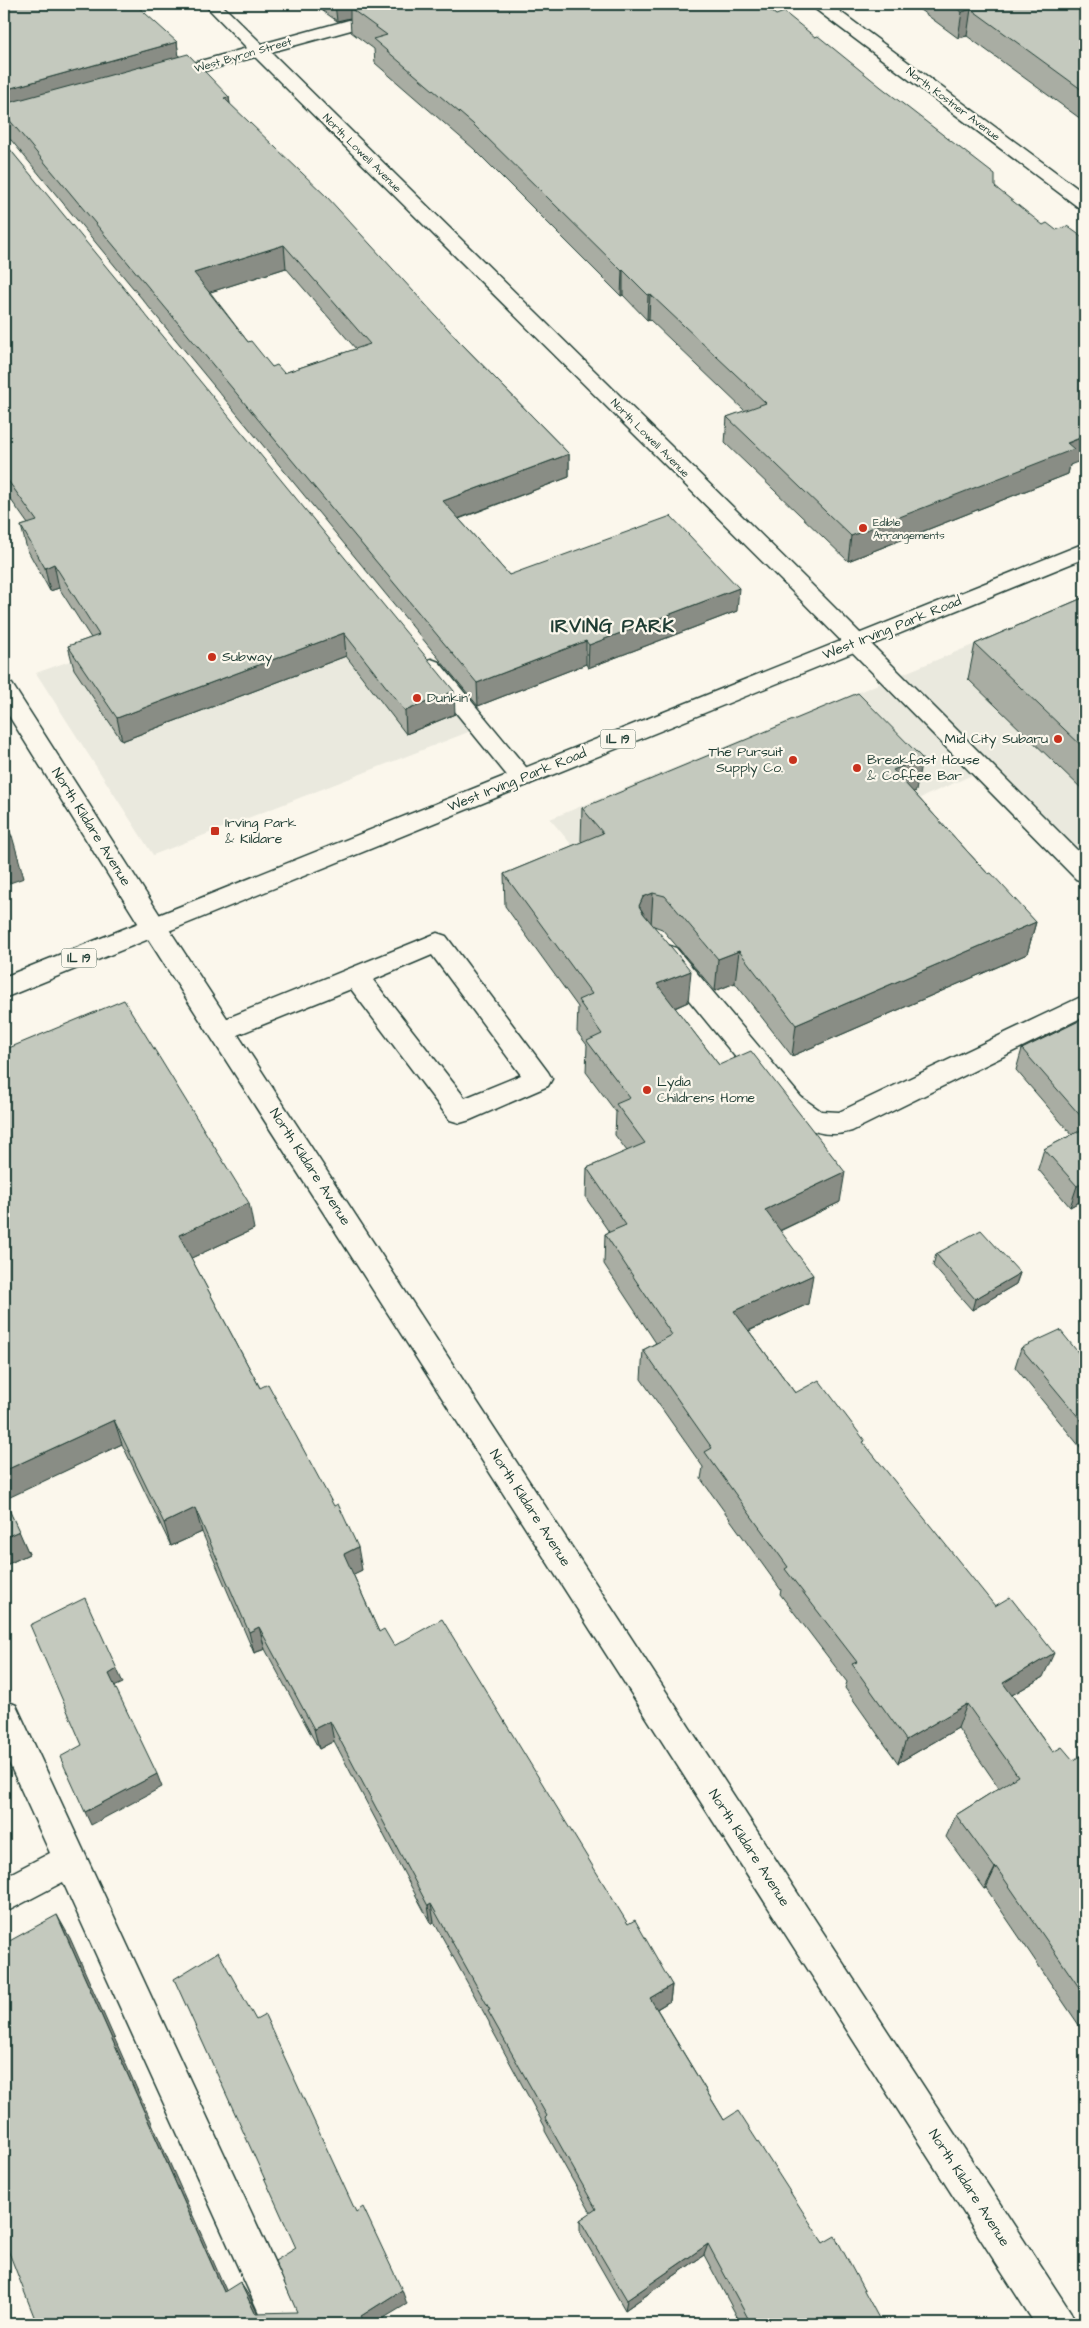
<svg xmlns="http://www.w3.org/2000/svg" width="1089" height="2328" font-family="'Architects Daughter',sans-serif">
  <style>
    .built { fill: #eae9de }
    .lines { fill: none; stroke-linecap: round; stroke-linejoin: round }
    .service-casing { stroke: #1f3d34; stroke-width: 3 }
    .minor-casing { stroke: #1f3d34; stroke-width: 3 }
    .primary-casing { stroke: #1f3d34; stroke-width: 3 }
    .service { fill: #fbf7ec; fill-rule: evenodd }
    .minor { fill: #fbf7ec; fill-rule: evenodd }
    .primary { fill: #fbf7ec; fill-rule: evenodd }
    .wall { fill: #a9ada3; stroke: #1f3d34; fill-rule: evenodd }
    .shaded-wall { fill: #898d85; stroke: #1f3d34 }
    .building { fill: #c4c9be; stroke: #1f3d34; fill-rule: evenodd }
    .poi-dot { fill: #c8321e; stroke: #fbf7ec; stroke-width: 2 }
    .labels { text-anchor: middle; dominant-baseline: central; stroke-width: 4.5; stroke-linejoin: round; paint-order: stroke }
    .far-street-label { font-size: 11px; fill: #1f3d34; stroke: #fbf7ec }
    .far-poi-label { font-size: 11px; fill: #1f3d34; stroke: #fbf7ec; text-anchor: start }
    .shield { fill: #fbf7ec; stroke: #61756b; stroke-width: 1 }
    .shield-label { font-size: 12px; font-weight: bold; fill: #1f3d34 }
    .street-label { font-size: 14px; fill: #1f3d34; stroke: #fbf7ec }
    .poi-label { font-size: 14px; fill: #1f3d34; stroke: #fbf7ec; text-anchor: start }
    .district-label { font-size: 19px; font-weight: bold; letter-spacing: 1px; fill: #1f3d34; stroke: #fbf7ec }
  </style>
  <rect width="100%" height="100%" fill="#fbf7ec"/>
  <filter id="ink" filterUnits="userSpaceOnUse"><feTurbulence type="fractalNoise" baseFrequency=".02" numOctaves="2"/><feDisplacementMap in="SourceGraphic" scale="10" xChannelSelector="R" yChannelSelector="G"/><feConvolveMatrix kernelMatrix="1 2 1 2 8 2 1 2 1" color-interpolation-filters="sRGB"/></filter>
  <g filter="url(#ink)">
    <path class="built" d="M339 565 471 731 153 855 36 673Z
      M1085 599V881L977 773 637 923 550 819Z"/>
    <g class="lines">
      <g class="service-casing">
        <path id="service" d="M431 659 439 662 530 772 534 778 530 784 522 786 514 784 423 672 420 667 423 662Z
          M437 933 446 936 548 1072 552 1079 548 1086 470 1120 460 1123 450 1120 351 989 222 1041 213 1038 209 1031 213 1024ZM432 955 521 1075 465 1098 373 980Z
          M667 945 676 948 801 1097 821 1111 839 1112 1085 995V1016L852 1131C822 1140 805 1128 781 1113L658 962 654 955 658 948Z
          M4 1700 16 1705 303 2324H264L63 1882 4 1913V1877L50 1853 4 1752Z"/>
      </g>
      <g class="minor-casing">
        <path id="minor" d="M204 4H221L262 44 407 4H433L431 8 271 52 811 584 1085 858V882L1076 879 795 594 255 57 164 82 158 81 155 77 158 73 247 48Z
          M812 4H830L1085 194V209L1078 207 814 8Z
          M4 682 12 684 163 920 1070 2311 1076 2324H1035L145 934 4 708Z"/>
      </g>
      <g class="primary-casing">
        <path id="primary" d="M1085 543V558L4 998V977Z"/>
      </g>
      <use href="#service" class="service"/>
      <use href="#minor" class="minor"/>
      <use href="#primary" class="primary"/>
    </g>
    <path class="wall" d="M4 4 177 42 179 57 229 97 230 104 458 340 569 454V477L459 519 509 575 737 611 588 668 586 664 478 706 11 140 4 139ZM286 268 356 349 284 373 272 367 248 342 210 292Z
      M313 4H762L995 187 1070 465 1068 474 848 561 725 443 727 417 745 411 649 319 647 320 623 295 621 296 474 149 375 63 374 49 351 32 350 18 337 21Z
      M912 4H1085V122L967 36 958 38Z
      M4 142 455 714 406 734 346 656 122 741 74 669 68 646 91 638 59 588 50 591 27 549 21 526 28 524 4 490Z
      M1085 597V792L968 679 975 644Z
      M916 791 913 792 988 874 1036 922 1027 954 792 1056 735 983 715 991 662 929 654 926 688 1002 675 1008 719 1065 840 1202 780 1231 808 1304 749 1331 795 1393 864 1444 1043 1677 1012 1695 1053 1752 1073 1760 1085 1756V2034L986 1888 984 1889 946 1837 956 1815 999 1788 958 1728 898 1763 845 1688 847 1682 780 1594 781 1590 701 1479 703 1467 641 1379 643 1350 656 1343 604 1264 605 1234 609 1232 586 1198 587 1168 627 1151 615 1135 616 1112 586 1072 587 1045 577 1032 578 1007 505 906 504 874 582 842 581 841 582 808Z
      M1085 1018V1206L1081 1201 1070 1207 1038 1169 1044 1149 1072 1135 1016 1070 1022 1049Z
      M4 1050 254 1229 191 1258 260 1388 362 1570 353 1574 379 1632 394 1646 628 1924 672 1985 670 2001 657 2009 724 2120 823 2243 882 2324H741L704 2255 625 2310 580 2232V2220L591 2213 545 2131V2127L490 2026 489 2022 434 1922 431 1924 334 1741 319 1749 265 1649 254 1653 202 1532 171 1546 122 1444 4 1499 29 1554 4 1566Z
      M936 1254 1020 1273 1016 1284 972 1310 933 1266Z
      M1021 1348 1085 1361V1453L1015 1367Z"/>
    <path class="shaded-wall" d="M335 4H401L350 8V18L337 21Z
      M971 9 967 36 958 38 962 12Z
      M177 42 180 65 4 114V90Z
      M229 97 232 119 224 98Z
      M284 245 286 268 198 296 194 273Z
      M623 270V295L621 296 622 271Z
      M650 294 649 319 647 320 648 295Z
      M1085 436V459L1070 465 1068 474 848 561 851 536Z
      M569 454V477L444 524 443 501Z
      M54 564 59 588 50 591 45 568Z
      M739 588 737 611 588 668 589 645Z
      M344 633 346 656 122 741 117 718Z
      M586 641V664L478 706 477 683Z
      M454 691 455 714 406 734 405 711Z
      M922 758 916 791 887 803 893 770Z
      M12 836 24 878 4 885V839Z
      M653 893 651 925 639 906 643 897Z
      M1036 922 1027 954 792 1056 796 1025Z
      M739 951 735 983 715 991 718 959Z
      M691 971 688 1002 655 1016 657 984Z
      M845 1172 840 1202 760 1240 765 1210Z
      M1085 1182V1190L1081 1201 1070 1207 1077 1186Z
      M249 1203 254 1229 185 1261 179 1235Z
      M1020 1273 1016 1284 972 1310 975 1299Z
      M813 1275 808 1304 730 1339 734 1311Z
      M114 1420 122 1444 4 1500V1471Z
      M195 1508 202 1532 171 1546 164 1523Z
      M19 1531 29 1554 4 1566V1538Z
      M358 1547 362 1570 348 1577 344 1554Z
      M259 1627 265 1649 254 1653 249 1632Z
      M1054 1653 1043 1677 993 1706 1003 1683Z
      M117 1669 123 1683 114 1687 109 1674Z
      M967 1704 958 1728 898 1763 906 1740Z
      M330 1721 334 1741 319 1749 314 1729Z
      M157 1774 162 1787 91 1825 85 1812Z
      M996 1867 986 1888 984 1889 995 1868Z
      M431 1904 434 1922 431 1924 428 1906Z
      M57 1915 70 1938 233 2306 224 2292Z
      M672 1985 670 2001 648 2014 650 1998Z
      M708 2244 704 2255 625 2310 627 2300Z
      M240 2282 249 2296 263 2324 255 2313Z
      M402 2290 407 2304 374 2324H365L361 2316Z"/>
    <path class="building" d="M4 4H135L177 42 4 90Z
      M366 4H762L776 15 784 12 815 37 818 36 881 87 995 175V187L1043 225 1047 223 1056 230 1067 226 1085 239V436L1067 443 1074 449 851 536 727 417 766 403 650 294 648 295 623 270 622 271 473 124 373 39 387 35 350 8Z
      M950 4H1085V92L971 9 962 12Z
      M188 54 229 97 224 98 327 197 458 340 569 454 443 501 509 575 671 516 739 588 589 645 586 641 477 683 7 117 4 116V104ZM284 245 370 344 284 373 277 365 272 367 251 341 248 342 194 273Z
      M4 142 454 691 405 711 344 633 117 718 68 646 99 635 54 564 45 568 21 526 37 521 4 475Z
      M1085 597V749L975 644Z
      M858 693 922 758 893 770 988 874 991 873 1036 922 796 1025 739 951 718 959 665 896 653 893 643 897 639 906 643 913 691 971 657 984 719 1065 751 1051 845 1172 765 1210 813 1275 734 1311 795 1393 819 1380 865 1441 863 1442 995 1606 1010 1597 1054 1653 1003 1683 1053 1752 1062 1747 1073 1760 1084 1754 1085 1756V1996L996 1867 995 1868 956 1815 1018 1776 967 1704 906 1740 852 1664 857 1662 785 1569 788 1567 705 1452 712 1448 643 1350 672 1335 605 1234 626 1225 587 1168 645 1143 616 1104 630 1098 587 1041 602 1034 578 1000 592 994 504 874 603 833 582 808Z
      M4 822 12 836 4 839Z
      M124 1000 249 1203 179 1235 260 1388 268 1384 334 1506 338 1504 358 1547 344 1554 379 1632 384 1629 394 1646 442 1619 628 1924 635 1920 672 1985 650 1998 724 2120 738 2111 823 2243 835 2236 882 2324H741L749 2320 708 2244 627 2300 580 2220 596 2209 545 2118 547 2116 488 2011 490 2010 431 1904 428 1906 330 1721 314 1729 259 1627 249 1632 195 1508 164 1523 114 1420 4 1471V1050Z
      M1085 1018V1121L1022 1049Z
      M1085 1128V1182L1077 1186 1044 1149Z
      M981 1230 1020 1273 975 1299 936 1254Z
      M1060 1330 1085 1361V1425L1021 1348Z
      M4 1499 19 1531 4 1538Z
      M85 1598 117 1669 109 1674 157 1774 85 1812 60 1757 82 1745 30 1625Z
      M57 1915 224 2292 240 2282 255 2313 297 2312 275 2261 296 2248 174 1979 218 1952 256 2020 265 2015 356 2212 363 2207 402 2290 361 2316 365 2324H37L4 2240V1944Z"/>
  </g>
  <g class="poi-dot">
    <circle cx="863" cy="528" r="5"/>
    <circle cx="212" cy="657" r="5"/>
    <circle cx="417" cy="698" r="5"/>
    <circle cx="1058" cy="739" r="5"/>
    <circle cx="793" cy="760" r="5"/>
    <circle cx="857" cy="768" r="5"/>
    <rect x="210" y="826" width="10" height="10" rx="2.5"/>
    <circle cx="647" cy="1090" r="5"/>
  </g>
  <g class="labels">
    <g class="far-street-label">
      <text transform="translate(243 55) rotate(-16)">West Byron Street</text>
      <text transform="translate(953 104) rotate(37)">North Kostner Avenue</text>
      <text transform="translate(362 153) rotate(45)">North Lowell Avenue</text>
      <text transform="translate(650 438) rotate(45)">North Lowell Avenue</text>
    </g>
    <g class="far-poi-label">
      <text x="873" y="522">Edible<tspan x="873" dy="13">Arrangements</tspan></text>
    </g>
    <g class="shield">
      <rect x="600.5" y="729.5" width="35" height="19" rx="4"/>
      <rect x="61.5" y="948.5" width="35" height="19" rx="4"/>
    </g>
    <g class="shield-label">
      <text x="618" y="739">IL 19</text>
      <text x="79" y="958">IL 19</text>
    </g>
    <g class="street-label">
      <text transform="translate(892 628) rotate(-22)">West Irving Park Road</text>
      <text transform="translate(517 780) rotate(-22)">West Irving Park Road</text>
      <text transform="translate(91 827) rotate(58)">North Kildare Avenue</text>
      <text transform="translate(310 1167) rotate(57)">North Kildare Avenue</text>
      <text transform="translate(530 1508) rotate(57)">North Kildare Avenue</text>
      <text transform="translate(749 1848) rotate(57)">North Kildare Avenue</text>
      <text transform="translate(969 2188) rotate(57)">North Kildare Avenue</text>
    </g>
    <g class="poi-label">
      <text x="222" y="657">Subway</text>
      <text x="427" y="698">Dunkin'</text>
      <text x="1048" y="739" text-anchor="end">Mid City Subaru</text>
      <text x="783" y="752" text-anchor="end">The Pursuit<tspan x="783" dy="16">Supply Co.</tspan></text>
      <text x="867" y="760">Breakfast House<tspan x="867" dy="16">&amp; Coffee Bar</tspan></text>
      <text x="225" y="823">Irving Park<tspan x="225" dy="16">&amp; Kildare</tspan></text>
      <text x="657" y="1082">Lydia<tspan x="657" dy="16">Childrens Home</tspan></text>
    </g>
    <g class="district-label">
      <text x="613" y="626">IRVING PARK</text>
    </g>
  </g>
  <rect width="1089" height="2328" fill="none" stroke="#fbf7ec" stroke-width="20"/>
  <rect x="10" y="10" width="1069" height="2308" fill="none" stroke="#1f3d34" stroke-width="2" filter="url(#ink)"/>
</svg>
